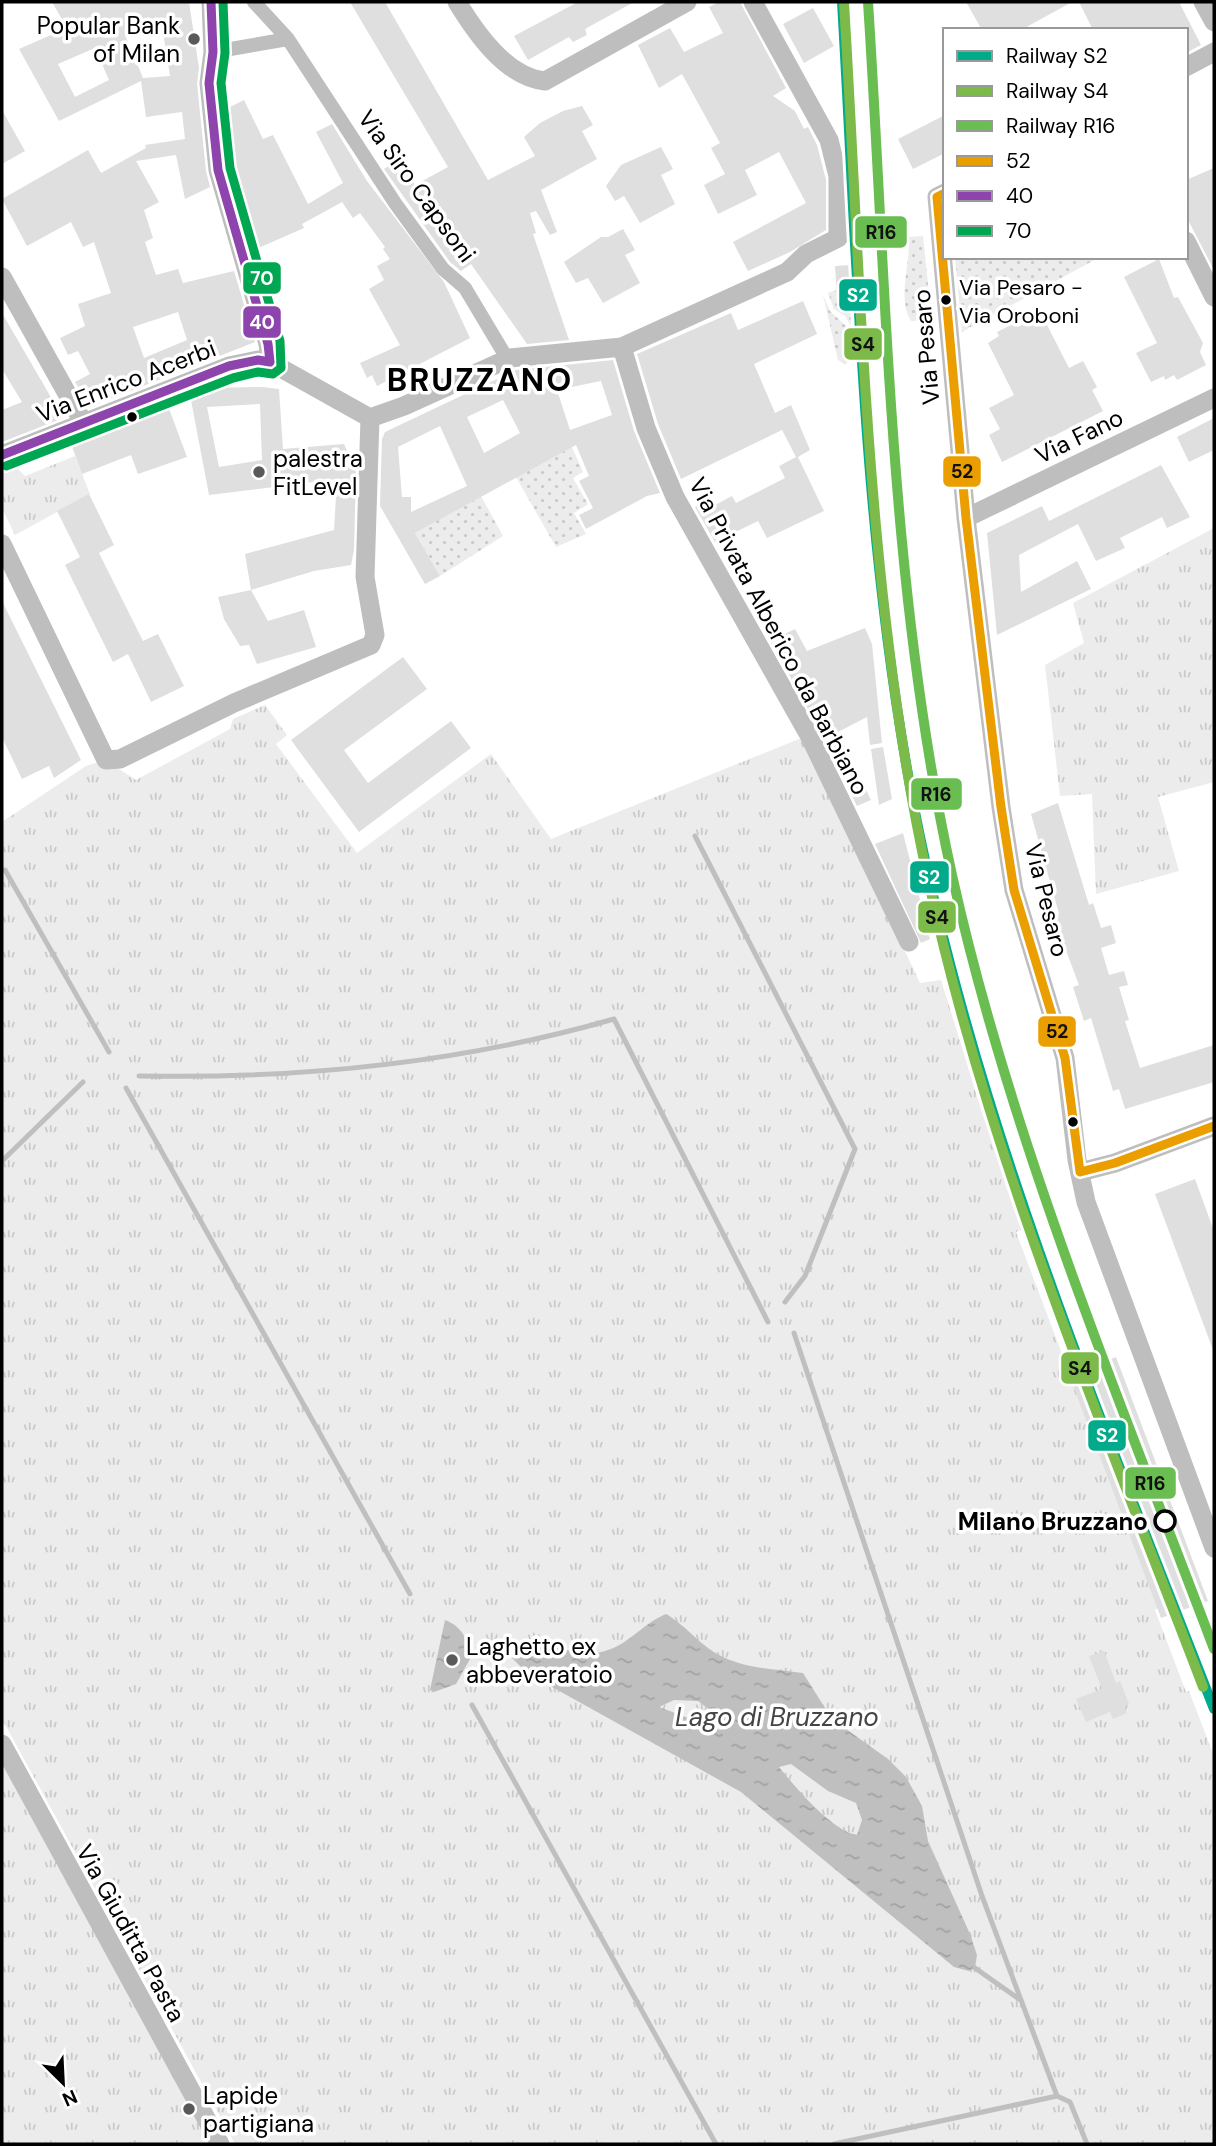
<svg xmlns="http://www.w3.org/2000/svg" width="1216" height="2146" font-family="'DM Sans',sans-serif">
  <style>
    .grass { fill: url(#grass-dots) }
    .park { fill: url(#park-tufts) }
    .water { fill: url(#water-ripples); fill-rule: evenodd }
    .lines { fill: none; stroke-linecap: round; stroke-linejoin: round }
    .stream { stroke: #bfbfbf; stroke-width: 5 }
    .building { fill: #dfdfdf; fill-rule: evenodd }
    .pedestrian { stroke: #bebebe; stroke-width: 14 }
    .minor { stroke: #bebebe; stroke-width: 19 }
    .bus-1-casing { stroke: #fff; stroke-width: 14 }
    .bus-2-casing { stroke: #fff; stroke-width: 14 }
    .bus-3-casing { stroke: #fff; stroke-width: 14 }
    .bus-1 { stroke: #eb9e00; stroke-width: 9 }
    .bus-2 { stroke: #8e44ad; stroke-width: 9 }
    .bus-3 { stroke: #00a651; stroke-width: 9 }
    .rail-1-casing { stroke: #fff; stroke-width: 16 }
    .rail-2-casing { stroke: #fff; stroke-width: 16 }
    .rail-3-casing { stroke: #fff; stroke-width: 16 }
    .rail-1 { stroke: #00aa8a; stroke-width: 10 }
    .rail-2 { stroke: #7cba4a; stroke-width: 10 }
    .rail-3 { stroke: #69bd51; stroke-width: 10 }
    .poi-dot { fill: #595959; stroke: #fff; stroke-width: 2.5 }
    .bus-dot { fill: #000; stroke: #fff; stroke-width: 2.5 }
    .stop-dot { fill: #fff; stroke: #000; stroke-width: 3.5 }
    .labels { text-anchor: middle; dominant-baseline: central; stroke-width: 7; stroke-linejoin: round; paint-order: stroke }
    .bus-label { font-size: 22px; fill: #000; stroke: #fff; text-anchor: start }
    .poi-label { font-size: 24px; fill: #000; stroke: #fff; text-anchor: start }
    .street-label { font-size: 24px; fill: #000; stroke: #fff }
    .stop-label { font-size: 24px; font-weight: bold; fill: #000; stroke: #fff; text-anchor: end }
    .water-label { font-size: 26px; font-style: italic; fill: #444; stroke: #fff }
    .district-label { font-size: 32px; font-weight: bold; letter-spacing: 2px; fill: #000; stroke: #fff }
    .line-badge { stroke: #fff; stroke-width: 2.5 }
    .badge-label { font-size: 19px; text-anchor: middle; font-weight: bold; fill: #fff }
    .pale-badge-label { font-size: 19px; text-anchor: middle; font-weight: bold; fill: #111 }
  </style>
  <defs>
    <pattern id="grass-dots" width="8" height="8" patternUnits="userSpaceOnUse" patternTransform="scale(1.75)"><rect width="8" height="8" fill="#ececec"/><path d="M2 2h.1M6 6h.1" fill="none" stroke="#c9c9c9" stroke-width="1.8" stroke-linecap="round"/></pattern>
    <pattern id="park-tufts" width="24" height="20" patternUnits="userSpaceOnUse" patternTransform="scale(1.75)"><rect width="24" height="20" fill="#ececec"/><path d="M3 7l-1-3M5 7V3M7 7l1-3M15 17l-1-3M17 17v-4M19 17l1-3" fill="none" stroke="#c9c9c9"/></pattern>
    <pattern id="water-ripples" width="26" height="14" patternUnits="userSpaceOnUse" patternTransform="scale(1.75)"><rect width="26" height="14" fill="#bfbfbf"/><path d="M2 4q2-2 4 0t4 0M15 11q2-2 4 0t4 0" fill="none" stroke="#a2a2a2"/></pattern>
  </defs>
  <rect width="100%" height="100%" fill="#fff"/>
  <path class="grass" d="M923 236 931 312 927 321H911C896 295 912 264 908 237Z
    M955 257H1100L962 332Z
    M836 290 838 308H850L851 326 845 316 834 309 828 293Z
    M823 295 830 311 847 327 849 360 845 365 838 360Z
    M572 447 583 472 573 478 588 504 574 513 586 534 556 547 516 477Z
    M481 496 503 536 440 576 415 533Z"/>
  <path class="park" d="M75 456 90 494 15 535 2 508V470L14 465 25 476Z
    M1214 528V782L1158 797 1179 871 1096 894 1092 794 1060 796 1045 665 1084 643 1073 603Z
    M265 705 287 735 276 744 357 853 491 754 551 839 804 737 920 983 941 980 982 1112 1021 1222 1024 1221 1027 1227 1016 1232 1158 1608 1155 1610 1186 1692 1189 1691 1214 1756V2144H235L2 1719V822L86 766 105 760 136 780 230 729 233 719Z
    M2 1739 225 2144H2Z"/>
  <path class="water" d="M666 1614C687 1626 701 1647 723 1657 748 1669 776 1669 803 1673L832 1719 888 1759 906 1777 922 1806 928 1841 970 1934 977 1955 975 1968 969 1971 954 1967 741 1792 527 1673 507 1653 509 1649 513 1651C521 1649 532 1643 540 1644 559 1646 574 1655 594 1653 625 1651 639 1625 666 1614ZM674 1700 698 1701 730 1725 720 1730 659 1707ZM791 1764 828 1791 856 1803 862 1820 857 1835C832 1831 796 1788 779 1767Z
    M445 1620C462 1626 470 1642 470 1659L456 1684 434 1692 430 1690Z"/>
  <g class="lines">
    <path class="stream" d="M695 836 855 1149 805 1276 785 1302
      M5 870 109 1052
      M139 1076C298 1079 461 1063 614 1019L768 1322
      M126 1088 410 1594
      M2 1161 83 1082
      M794 1333 982 1896 1057 2096
      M472 1705 716 2144
      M975 1968 1019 1999
      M834 2144 1057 2096 1070 2102 1087 2144"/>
  </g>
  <path class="building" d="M52 2H189L199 68 197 84 206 171 210 187 185 199 176 155 136 161 159 202 144 210 153 238 145 242 156 275 178 269 183 283 234 271 255 342 90 407 75 382 90 374 78 351 68 355 60 338 85 326 78 304 111 293 94 242 83 247 71 222 27 246 2 199 88 150 101 173 146 148 145 145 185 139 182 112 146 117 141 81 59 121 19 49 67 28ZM161 20 170 76 143 78 125 35ZM95 48 109 80 75 97 58 64ZM178 312 187 340 144 358 133 327Z
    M350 2H385L488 180 535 156 524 137 540 123 563 111 582 106 593 125 582 131 597 159 541 190 557 232 550 235 536 211 530 213 536 233 533 234 569 340 527 344 471 264 461 271 450 262 384 169 400 158 415 185 448 167Z
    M578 2H634L585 29 587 35 573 42 569 37 528 60 514 36Z
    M719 2H740L786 88 773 96 795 111 804 129 808 127 817 145 826 180V230L790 252 748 271 733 242 806 203 779 152 745 170 757 195 718 214 704 185 725 174 711 148 720 143 682 74 659 88 638 45 670 28 684 52 723 33 709 7Z
    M966 2H1072L1021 30H982Z
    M1079 2H1179L1201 45 1186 53V30H1093Z
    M813 8 834 46 804 63 783 24Z
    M244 100 263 139 273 135 308 204 343 183 316 132 332 124 367 181 444 282 470 338 377 386 372 375 367 378 360 363 400 345 369 289 384 280 377 266 390 259 383 249 385 247 360 213 353 218 342 202 302 224 304 228 254 250 230 168 224 110Z
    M2 110 25 151 2 164Z
    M945 115V153L913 169 898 139Z
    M661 147 673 169 661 175 675 204 640 223 624 196 615 201 606 186 621 165Z
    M1214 168V270L1186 216V180Z
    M623 229 635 250 625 255 640 283 603 303 588 278 576 283 564 262 601 237H608Z
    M1159 259 1174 298 1178 297 1203 343 1200 352 1206 365 1177 380 1174 375 1165 380 1164 376 1151 382 1136 353 1157 343 1124 277Z
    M851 265 854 308 838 309 835 266Z
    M803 301 817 334 754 364 775 413 791 405 810 450 798 457 824 511 767 538 758 521 715 542 695 507 701 504 704 511 732 496 736 503 785 478 779 466 796 457 782 430 681 479 658 424 637 354 731 313 738 330Z
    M2 313 63 418 2 442V410L22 402 2 369Z
    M1043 317 1069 368 1083 361 1097 387 1092 390 1103 411 1002 462 989 435 1000 429 989 408 1014 395 988 343 999 336 997 332 1015 323 1017 327Z
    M613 360 634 431 660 493 647 496 586 529 579 515 593 508 579 481 589 476 576 445 415 533 440 576 425 584 380 506 382 439 385 432 516 370ZM601 381 612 415 570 430 557 390ZM503 400 520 433 484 453 467 417ZM440 426 467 486 411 512V497H402L398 447Z
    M262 387 279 389 283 449 344 444 356 472 354 550 351 565 314 571 251 590 245 554 334 530 337 479 209 495 190 395 206 388ZM260 404 262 460 219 467 207 407Z
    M168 406 187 457 138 474 131 455 82 474 71 444Z
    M1214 418V450L1189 462 1177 437Z
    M1161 465 1190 517 1167 528 1162 517 1120 538 1125 548 1096 561 1078 524 1019 555 1021 592 1077 561 1091 589 997 635 987 533 1042 506 1049 521Z
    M89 494 114 545 99 553 143 641 158 634 184 686 151 702 128 654 113 662 65 565 80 557 57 511Z
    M251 590 268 621 304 610 316 647 257 664 249 645 240 646 224 619 218 597Z
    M2 601 81 760 54 778 49 766 22 779 2 737Z
    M865 628 872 644 882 743 870 745 867 717 838 732 871 800 857 806 805 703 817 697 804 674 792 680 770 641 795 629 807 651Z
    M403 657 427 689 344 750 368 783 451 721 471 748 359 832 291 740Z
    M883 747 892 799 879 805 871 749Z
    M1058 803 1089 905 1093 903 1101 928 1111 925 1116 943 1101 948 1109 975 1124 971 1128 985 1119 987 1129 1020 1125 1021 1140 1068 1214 1045V1082L1125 1109 1119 1089 1113 1091 1091 1018 1084 1021 1073 987 1079 985 1053 916 1059 914 1031 814Z
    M903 833 930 939 921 943 875 844Z
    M1195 1179 1214 1231 1213 1350 1155 1194Z
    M1116 1357 1208 1601 1161 1618 1069 1375Z
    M1104 1651 1116 1683 1120 1681 1129 1704 1124 1706 1127 1713 1113 1719 1110 1712 1086 1722 1076 1699 1102 1689 1089 1656Z"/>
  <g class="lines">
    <path class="pedestrian" d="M254 2 288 39 395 203 443 269 465 288 505 355 510 358
      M213 52 288 39"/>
    <path class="minor" d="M211 2 213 52 209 83 218 170 268 344 270 362
      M457 2C476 33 506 77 545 81L687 2
      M1203 2 1214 22
      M1186 67 1214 52
      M945 193 937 197 966 518 1001 807 1014 890 1065 1058 1077 1160 1086 1202 1214 1548
      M1186 241 1214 297
      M2 277 83 422
      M622 347 646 428 675 497 809 735 909 942
      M370 418 404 406 510 358 622 347 787 272 806 254 838 238V176L829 140 753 2
      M2 455 229 366 258 360 270 362 370 418
      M966 518 1214 398
      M2 544 106 760 120 759 234 703 371 645 375 635 365 577 370 418
      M1080 1172 1115 1163 1214 1126
      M2 1744 220 2144"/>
    <g class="bus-1-casing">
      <path id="bus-1" d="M945 193 937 197 966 518 1001 807 1014 890 1065 1058 1080 1172 1115 1163 1214 1126"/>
    </g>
    <g class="bus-2-casing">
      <path id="bus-2" d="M2 455 229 366 258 360 270 362 268 344 218 170 209 83 213 52 211 2"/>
    </g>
    <g class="bus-3-casing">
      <path id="bus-3" d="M6 466 233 378 258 372 273 374 281 368 280 341 230 168 221 83 225 53 223 2"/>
    </g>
    <use href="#bus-1" class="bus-1"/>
    <use href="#bus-2" class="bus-2"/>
    <use href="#bus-3" class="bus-3"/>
    <g class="rail-1-casing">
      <path id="rail-1" d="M842 2C858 272 863 546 915 812 976 1122 1100 1416 1214 1709"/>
    </g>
    <g class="rail-2-casing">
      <path id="rail-2" d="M844 3C862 295 865 592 928 879 988 1157 1102 1422 1203 1687"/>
    </g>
    <g class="rail-3-casing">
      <path id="rail-3" d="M868 2C887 293 889 589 952 875 1011 1141 1118 1395 1214 1649"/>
    </g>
    <use href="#rail-1" class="rail-1"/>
    <use href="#rail-2" class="rail-2"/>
    <use href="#rail-3" class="rail-3"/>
  </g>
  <g class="poi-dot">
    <circle cx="194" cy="39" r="7"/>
    <circle cx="259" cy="472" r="7"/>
    <circle cx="452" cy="1660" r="7"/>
    <circle cx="189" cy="2109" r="7"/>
  </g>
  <g class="bus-dot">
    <circle cx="946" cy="300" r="6"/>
    <circle cx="132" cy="417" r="6"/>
    <circle cx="1073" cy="1122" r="6"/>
  </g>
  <circle class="stop-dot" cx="1165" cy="1521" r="10"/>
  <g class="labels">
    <g class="bus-label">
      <text x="959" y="287">Via Pesaro -<tspan x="959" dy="28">Via Oroboni</tspan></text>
    </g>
    <g class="poi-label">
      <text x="180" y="25" text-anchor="end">Popular Bank<tspan x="180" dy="28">of Milan</tspan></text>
      <text x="273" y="458">palestra<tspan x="273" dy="28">FitLevel</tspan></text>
      <text x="466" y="1646">Laghetto ex<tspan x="466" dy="28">abbeveratoio</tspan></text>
      <text x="203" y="2095">Lapide<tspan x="203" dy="28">partigiana</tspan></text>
    </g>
    <g class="street-label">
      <text transform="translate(417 186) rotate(54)">Via Siro Capsoni</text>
      <text transform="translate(926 347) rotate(-95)">Via Pesaro</text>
      <text transform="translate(126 381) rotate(-21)">Via Enrico Acerbi</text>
      <text transform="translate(1079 436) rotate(-26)">Via Fano</text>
      <text transform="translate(779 636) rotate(62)">Via Privata Alberico da Barbiano</text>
      <text transform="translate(1047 900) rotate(76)">Via Pesaro</text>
      <text transform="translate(131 1933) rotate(61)">Via Giuditta Pasta</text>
    </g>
    <g class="stop-label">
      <text x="1148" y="1521">Milano Bruzzano</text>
    </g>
    <g class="water-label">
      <text x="777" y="1717">Lago di Bruzzano</text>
    </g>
    <g class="district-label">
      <text x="480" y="380">BRUZZANO</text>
    </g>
  </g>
  <g class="line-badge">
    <rect x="854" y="215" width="54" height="34" rx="7" fill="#69bd51"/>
    <rect x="242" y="261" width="40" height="34" rx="7" fill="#00a651"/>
    <rect x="838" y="278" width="40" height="34" rx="7" fill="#00aa8a"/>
    <rect x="242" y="305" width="40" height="34" rx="7" fill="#8e44ad"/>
    <rect x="843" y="327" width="40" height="34" rx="7" fill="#7cba4a"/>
    <rect x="942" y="455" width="40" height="33" rx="7" fill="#eb9e00"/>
    <rect x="910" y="777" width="53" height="34" rx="7" fill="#69bd51"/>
    <rect x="909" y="860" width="41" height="34" rx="7" fill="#00aa8a"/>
    <rect x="917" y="900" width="40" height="34" rx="7" fill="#7cba4a"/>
    <rect x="1037" y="1015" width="40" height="33" rx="7" fill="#eb9e00"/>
    <rect x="1060" y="1351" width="40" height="34" rx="7" fill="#7cba4a"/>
    <rect x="1087" y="1419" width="40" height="33" rx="7" fill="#00aa8a"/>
    <rect x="1124" y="1466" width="53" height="34" rx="7" fill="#69bd51"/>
  </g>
  <g class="badge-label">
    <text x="262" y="285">70</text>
    <text x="858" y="302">S2</text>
    <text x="262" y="329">40</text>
    <text x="929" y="884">S2</text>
    <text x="1107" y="1442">S2</text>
  </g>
  <g class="pale-badge-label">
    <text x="881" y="239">R16</text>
    <text x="863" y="351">S4</text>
    <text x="962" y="478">52</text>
    <text x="936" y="801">R16</text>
    <text x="937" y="924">S4</text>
    <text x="1057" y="1038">52</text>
    <text x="1080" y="1375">S4</text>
    <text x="1150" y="1490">R16</text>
  </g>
  <rect width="1216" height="2146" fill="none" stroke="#000000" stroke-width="7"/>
  <rect x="943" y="28" width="245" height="231" fill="#ffffff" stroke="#999999" stroke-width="2"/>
  <rect x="957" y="51" width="35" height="10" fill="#00aa8a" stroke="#999999" stroke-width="2"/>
  <text x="1006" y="63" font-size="21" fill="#000000">Railway S2</text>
  <rect x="957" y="86" width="35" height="10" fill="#7cba4a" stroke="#999999" stroke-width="2"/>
  <text x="1006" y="98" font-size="21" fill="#000000">Railway S4</text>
  <rect x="957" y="121" width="35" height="10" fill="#69bd51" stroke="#999999" stroke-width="2"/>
  <text x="1006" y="133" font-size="21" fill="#000000">Railway R16</text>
  <rect x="957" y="156" width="35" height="10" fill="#eb9e00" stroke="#999999" stroke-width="2"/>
  <text x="1006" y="168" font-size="21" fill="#000000">52</text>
  <rect x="957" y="191" width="35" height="10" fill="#8e44ad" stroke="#999999" stroke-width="2"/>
  <text x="1006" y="203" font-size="21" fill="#000000">40</text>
  <rect x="957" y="226" width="35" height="10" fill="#00a651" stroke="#999999" stroke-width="2"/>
  <text x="1006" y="238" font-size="21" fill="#000000">70</text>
  <g transform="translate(63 2083) rotate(156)" stroke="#ffffff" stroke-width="5" paint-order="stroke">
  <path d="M0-5L12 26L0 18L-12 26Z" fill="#000000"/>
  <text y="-10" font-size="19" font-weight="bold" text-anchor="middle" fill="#000000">N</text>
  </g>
</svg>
